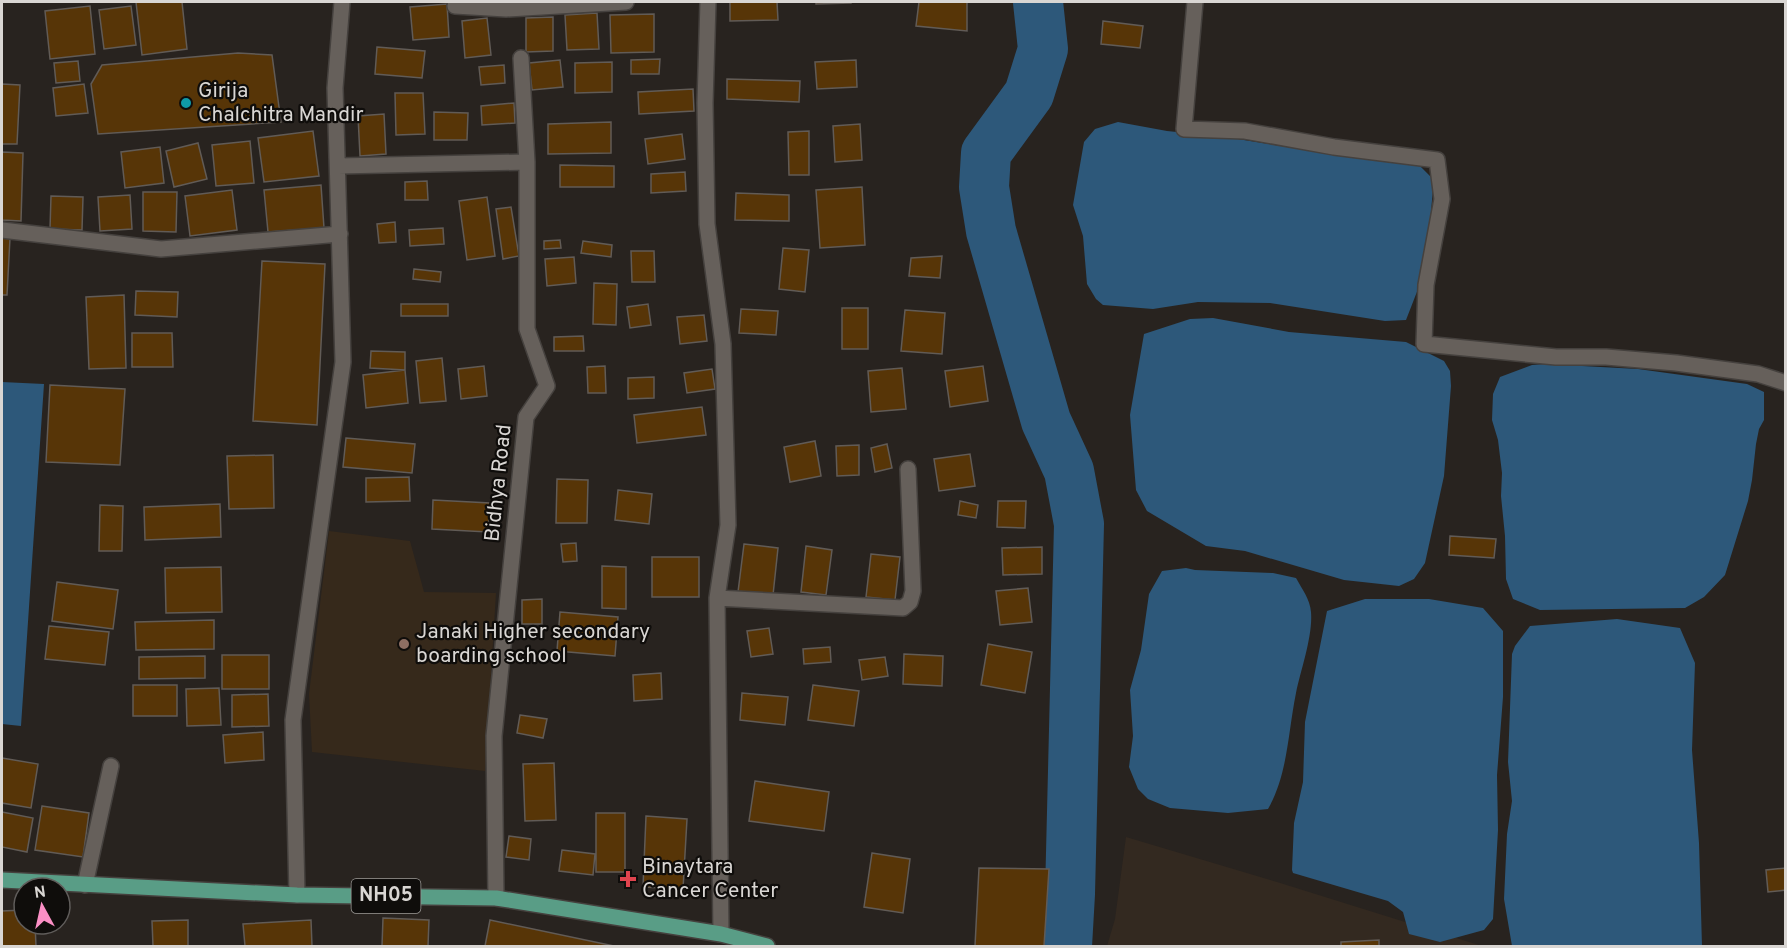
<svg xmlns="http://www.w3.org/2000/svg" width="1787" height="948" font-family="Overpass,sans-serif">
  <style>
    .built { fill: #332920 }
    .education { fill: #36291b }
    .water { fill: #2d587a }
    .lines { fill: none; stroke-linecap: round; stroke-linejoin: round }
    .river { stroke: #2d587a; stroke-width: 50 }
    .building { fill: #573507; stroke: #615b56; stroke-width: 1.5 }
    .minor-casing { stroke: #45413e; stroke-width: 18 }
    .primary-casing { stroke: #45413e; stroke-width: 18 }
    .minor { stroke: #66605b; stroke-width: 15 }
    .primary { stroke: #599d86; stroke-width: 15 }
    .culture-dot { fill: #0f9aa8; stroke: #0f0d0b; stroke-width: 2 }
    .education-dot { fill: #8d6e63; stroke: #0f0d0b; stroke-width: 2 }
    .health-dot { fill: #e0444e; stroke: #0f0d0b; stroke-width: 2 }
    .labels { text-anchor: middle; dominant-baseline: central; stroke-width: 4.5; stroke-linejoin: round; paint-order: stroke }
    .shield { fill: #0f0d0b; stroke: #9c9a97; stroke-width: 1.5 }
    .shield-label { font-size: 20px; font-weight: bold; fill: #d9d6d3 }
    .poi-label { font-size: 21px; fill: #d9d6d3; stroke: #0f0d0b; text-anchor: start }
    .street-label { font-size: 21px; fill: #d9d6d3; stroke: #0f0d0b }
  </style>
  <rect width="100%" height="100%" fill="#28231f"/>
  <path class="built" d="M1126 837 1277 882 1482 946H1107L1115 919Z"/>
  <path class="education" d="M329 531 410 541 424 592 496 593 485 771 312 752 309 694Z"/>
  <path class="water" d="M1118 122 1167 131 1225 137 1357 158 1420 166 1431 177 1433 188 1430 224 1420 284 1406 320 1385 321 1270 303 1198 302 1153 309 1103 305 1096 299 1087 284 1083 236 1073 205 1084 142 1095 129Z
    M1213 318 1289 332 1406 342 1444 361 1450 371 1451 386 1444 476 1425 563 1414 579 1399 586 1344 580 1245 551 1206 546 1147 511 1136 490 1130 415 1144 334 1190 319Z
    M1545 364 1638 369 1747 384 1764 392V420L1759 429 1756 444 1752 480 1748 501 1725 575 1704 597 1685 608 1540 610 1513 599 1506 579 1505 536 1501 496 1502 473 1498 440 1492 420 1493 394 1500 377 1532 365Z
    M2 382 44 384 21 726 2 724Z
    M1186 568 1195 570 1273 573 1296 578C1302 589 1310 599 1311 612 1313 636 1301 669 1296 693 1288 732 1288 774 1268 809L1228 813 1170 808 1148 799 1138 789 1129 767 1133 736 1130 690 1141 650 1149 594 1162 571Z
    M1365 599H1429L1483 608 1503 631V697L1497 775 1498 830 1493 919 1484 930 1440 942 1409 934 1403 912 1388 901 1293 873 1292 870 1294 823 1303 782 1305 722 1327 611Z
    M1617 619 1680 628 1695 663 1692 750 1699 843 1702 946H1512L1504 899 1507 834 1512 801 1508 762 1512 654 1515 646 1530 626Z"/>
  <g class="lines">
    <path class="river" d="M1038 2 1043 49 1029 94 986 153 984 187 991 231 1046 421 1069 471 1079 524 1070 894 1067 946"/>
  </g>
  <path class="building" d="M136 2H182L187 49 142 55Z
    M730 2H777L778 20 730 21Z
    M816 2H851V3L816 4Z
    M919 2H967V31L916 26Z
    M447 4 449 37 413 40 410 7Z
    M90 6 95 54 50 59 45 11Z
    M131 6 136 45 104 49 99 10Z
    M597 13 599 49 567 50 565 15Z
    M654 14V52L611 53 610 15Z
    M553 17V51L526 52V18Z
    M487 18 491 55 465 58 462 21Z
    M1103 21 1143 26 1140 48 1101 44Z
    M377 47 425 51 422 78 375 74Z
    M238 53 272 55 281 122 98 134 91 84 102 65Z
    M660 59 659 74H631V60Z
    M560 60 563 87 532 90 529 63Z
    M856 60 857 87 817 89 815 62Z
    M78 61 80 81 56 83 54 63Z
    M612 62V92L575 93V63Z
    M504 65 505 83 481 85 479 67Z
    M727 79 800 81 799 102 727 99Z
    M2 84 20 85 17 144H2Z
    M84 84 88 113 56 116 53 88Z
    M693 89 694 111 639 114 638 92Z
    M395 93H423L425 134 396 135Z
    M514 103 515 123 482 125 481 106Z
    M434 112 468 113 467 140H434Z
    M384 114 386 154 360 156 358 116Z
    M611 122V153L548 154V124Z
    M860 124 862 160 835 162 833 126Z
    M313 131 319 176 264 182 258 138Z
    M809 131V175H789L788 132Z
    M682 134 685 159 648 164 645 139Z
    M250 141 254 183 216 186 212 145Z
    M198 143 207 179 174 187 166 151Z
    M160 147 164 183 125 188 121 152Z
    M2 152 23 153 21 221 2 220Z
    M560 165 614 166V187H560Z
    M685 172 686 191 651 193V174Z
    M427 181 428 200H405V182Z
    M321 185 324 228 268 232 264 190Z
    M862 187 865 245 820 248 816 190Z
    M232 190 237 230 190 236 185 196Z
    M143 192H177L176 232 143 231Z
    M736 193 789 195V221L735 220Z
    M130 195 132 229 100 231 98 197Z
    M51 196 83 197 82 230 50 229Z
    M487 197 495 256 467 260 459 201Z
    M511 207 519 256 503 259 496 209Z
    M395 222 396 242 379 243 377 224Z
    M443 228 444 244 410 246 409 230Z
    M2 238H10L7 295H2Z
    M560 240 561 248 544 249V241Z
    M583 241 612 245 611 257 581 253Z
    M783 248 809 250 805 292 779 289Z
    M631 251H654L655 282H632Z
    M942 256 940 278 909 276 911 258Z
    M574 257 576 283 547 286 545 259Z
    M262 261 325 264 317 425 253 421Z
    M414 269 441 272 440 282 413 279Z
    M594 283 617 284 616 325 593 324Z
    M136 291 178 292 177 317 135 315Z
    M124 295 126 368 89 369 86 297Z
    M401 304H448V316H401Z
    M648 304 651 325 630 328 627 307Z
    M842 308H868V349H842Z
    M741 309 778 311 776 335 739 333Z
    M905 310 945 313 942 354 901 351Z
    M704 315 707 341 680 344 677 317Z
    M132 333H172L173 367H132Z
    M583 336 584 351H554V337Z
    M371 351 405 352V370L370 368Z
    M442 358 446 401 420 403 416 361Z
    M484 366 487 396 461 399 458 369Z
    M605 366 606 393H588L587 367Z
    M983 366 988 401 950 407 945 371Z
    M902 368 906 409 871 412 868 371Z
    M712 369 715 389 687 393 684 373Z
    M405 370 408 403 366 408 363 375Z
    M654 377V398L628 399V378Z
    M50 385 125 389 120 465 46 462Z
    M702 407 706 435 637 443 634 415Z
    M346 438 415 444 412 473 343 467Z
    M815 441 821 476 790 482 784 447Z
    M887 444 892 468 875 472 871 448Z
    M859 445V475L837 476 836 446Z
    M970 454 975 486 939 491 934 459Z
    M273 455 274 508 229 509 227 456Z
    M409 477 410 501 366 502V478Z
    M557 479 588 480 587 523H556Z
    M618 490 652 494 649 524 615 520Z
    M433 500 490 503 488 532 432 529Z
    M960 501 978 505 976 518 958 515Z
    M998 501H1026L1025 528 997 527Z
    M220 504 221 537 145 540 144 507Z
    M100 505 123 506 122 551H99Z
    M1450 536 1496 539 1494 558 1449 555Z
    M576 543 577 561 563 562 561 544Z
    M744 544 778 548 773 595 738 592Z
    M806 546 832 550 826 595 801 592Z
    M1042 547V574L1003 575 1002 548Z
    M871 554 900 557 895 600 866 597Z
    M652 557H699V597H652Z
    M602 566 626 567V609L602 608Z
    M221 567 222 612 166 613 165 568Z
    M57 582 118 590 113 629 52 621Z
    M1028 588 1032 622 1000 625 996 591Z
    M542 599V624H522V600Z
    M560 612 618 617 615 656 557 651Z
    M214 620V649L136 650 135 622Z
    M49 626 109 632 105 665 45 659Z
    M769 628 773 654 751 657 747 631Z
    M988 644 1032 652 1025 693 981 685Z
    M830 647 831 662 804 664 803 649Z
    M904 654 943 656 942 686 903 684Z
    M222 655H269V689H222Z
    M205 656V678L139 679V657Z
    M885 657 888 676 862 680 859 660Z
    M661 673 662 699 634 701 633 675Z
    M133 685H177V716H133Z
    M813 685 859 691 854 726 808 720Z
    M219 688 221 725 187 726 186 689Z
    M742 693 788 697 785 725 740 720Z
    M268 694 269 726 232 727V695Z
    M520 715 547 719 543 738 517 733Z
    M263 732 264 760 225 763 223 735Z
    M2 758 38 764 31 808 2 803Z
    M554 763 556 820 525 821 523 764Z
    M755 781 829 792 824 831 749 821Z
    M42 806 89 813 83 857 35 850Z
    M2 812 33 818 27 852 2 847Z
    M596 813H625V872H596Z
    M646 816 687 819 683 889 643 887Z
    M509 836 531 839 529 860 506 857Z
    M562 850 595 854 593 875 559 871Z
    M872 853 910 859 903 913 864 907Z
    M979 868 1049 869 1044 946H975Z
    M1786 868V890L1768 892 1766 870Z
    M24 910V924H35L36 946H2V911Z
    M383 918 429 920 428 946H382Z
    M188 920V946H153L152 921Z
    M311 920 312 946H245L243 924Z
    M490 920 614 946H485Z
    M1379 940V946H1341V942Z"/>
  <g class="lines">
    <g class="minor-casing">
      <path id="minor" d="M708 2 705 103 707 224 723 344 728 525 717 598 721 934
        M1195 2 1184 129 1245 131 1334 147 1437 160 1442 199 1426 285 1424 344 1556 357H1606L1676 363 1758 374 1786 383
        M455 6 506 9 626 2
        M521 58 527 162
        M338 166 527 162V329L547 386 526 417 494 736 496 898
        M2 230 161 249 340 234
        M717 598 903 608 910 602 913 591 908 469
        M85 885 111 766
        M297 895 293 720 343 362 335 88 342 2"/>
    </g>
    <g class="primary-casing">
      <path id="primary" d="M2 880 297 895 496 898 721 934 767 946"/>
    </g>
    <use href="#minor" class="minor"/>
    <use href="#primary" class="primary"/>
  </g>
  <circle class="culture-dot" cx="186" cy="103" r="6"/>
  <circle class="education-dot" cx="404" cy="644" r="6"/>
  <path class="health-dot" d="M625 870h6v6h6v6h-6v6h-6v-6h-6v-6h6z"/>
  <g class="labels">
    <rect class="shield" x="351.5" y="879" width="69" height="34" rx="4.5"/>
    <g class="shield-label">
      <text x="386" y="896">NH05</text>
    </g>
    <g class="poi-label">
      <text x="198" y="91">Girija<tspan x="198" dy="24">Chalchitra Mandir</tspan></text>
      <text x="416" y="632">Janaki Higher secondary<tspan x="416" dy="24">boarding school</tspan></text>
      <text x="642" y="867">Binaytara<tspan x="642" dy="24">Cancer Center</tspan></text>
    </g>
    <g class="street-label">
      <text transform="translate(499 483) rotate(-84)">Bidhya Road</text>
    </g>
  </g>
  <rect width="1787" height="948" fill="none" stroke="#d9d6d3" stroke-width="6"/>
  <g transform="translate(42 906) rotate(352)"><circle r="28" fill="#0f0d0b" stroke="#605d5b" stroke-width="1.5"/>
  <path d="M0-4.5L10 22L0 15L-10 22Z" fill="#fb8fc5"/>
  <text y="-9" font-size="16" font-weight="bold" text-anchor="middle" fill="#d9d6d3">N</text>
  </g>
</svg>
